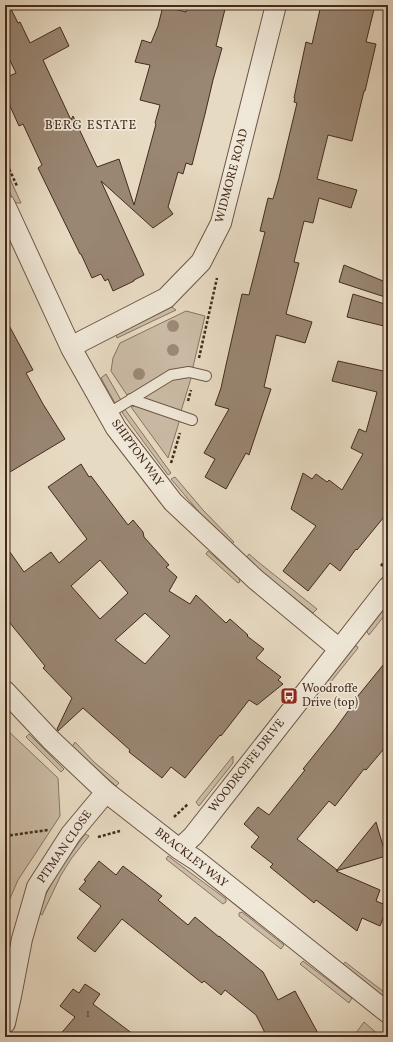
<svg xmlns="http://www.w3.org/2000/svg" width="393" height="1042" font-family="Vollkorn,serif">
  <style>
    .green { fill: #cbbca6; stroke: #887462 }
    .building { fill: #998673; stroke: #442b1d; fill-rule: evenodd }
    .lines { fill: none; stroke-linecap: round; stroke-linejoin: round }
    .service-casing { stroke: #6d5746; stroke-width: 12 }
    .minor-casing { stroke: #6d5746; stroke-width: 22 }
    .path { stroke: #442b1d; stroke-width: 2.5; stroke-dasharray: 3 2; stroke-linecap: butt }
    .service { stroke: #efe7d7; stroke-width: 10 }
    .minor { stroke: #efe7d7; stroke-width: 20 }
    .tree { fill: #9c8a76 }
    .labels { text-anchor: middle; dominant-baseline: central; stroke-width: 3.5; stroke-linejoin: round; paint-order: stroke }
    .number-label { font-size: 10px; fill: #594232 }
    .street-label { font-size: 12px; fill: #442b1d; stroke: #efe7d7 }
    .poi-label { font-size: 12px; fill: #442b1d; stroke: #efe7d7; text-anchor: start }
    .neighbourhood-label { font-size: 13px; letter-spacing: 1px; fill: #442b1d; stroke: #efe7d7 }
  </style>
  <rect width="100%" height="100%" fill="#e7dac2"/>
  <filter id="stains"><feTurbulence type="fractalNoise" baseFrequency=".005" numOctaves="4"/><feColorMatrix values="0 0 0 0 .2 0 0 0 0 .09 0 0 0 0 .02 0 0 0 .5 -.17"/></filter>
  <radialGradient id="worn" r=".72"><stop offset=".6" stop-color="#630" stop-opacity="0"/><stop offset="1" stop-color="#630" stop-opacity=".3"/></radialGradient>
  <path class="green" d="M5 168 21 203H18L14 202 5 181Z
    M172 307 176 310 117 338 116 335Z
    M186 311 205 316 193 367 161 375 143 389 127 395 111 371 113 358 120 343Z
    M106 374 121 400 115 403 101 378Z
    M180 375H192L181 411 142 399 161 383Z
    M135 406 180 419 168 458 131 407Z
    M124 408 171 473 168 475 123 414 122 410Z
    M175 477 203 510 234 542 231 545 210 525 171 479Z
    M208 551 239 578 240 582 238 583 206 554Z
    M249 554 257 561 317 609 313 613 253 565 246 558Z
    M388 603V611L369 635 367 632V629Z
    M353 646H357L358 648 330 683 327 679Z
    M5 728 58 778 60 816 18 880 5 910Z
    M29 734 64 769 61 772 26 737Z
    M75 742 94 762 119 783 116 786 72 747Z
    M233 756V763L199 806 196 802Z
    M85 834 89 836 71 859 61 875 42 915 39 913 46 894 58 872Z
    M168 856 226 899V902L223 904 166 859Z
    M242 912 284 945 281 949 239 916V913Z
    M303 961 352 998 349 1003 300 964Z
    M345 962 388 995V1000L342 965Z
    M364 1022 381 1037H353Z"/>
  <path class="building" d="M5 5H9L18 23 20 22 30 43 60 27 69 46 43 60 71 120 73 116 97 167 119 159 134 205 156 124 155 123 160 105 140 100 150 65 135 62 142 40 151 43 158 26 163 6 186 12 188 5H226L216 46 222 48 213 80 205 114 192 165 186 163 183 174 178 172 168 207 173 214 153 228 101 181 144 275 134 280V281L113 291 108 279 105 281 101 274 92 278 81 254H80L38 168 42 165 23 124 19 126 5 95V78L16 73 5 50Z
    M321 5H375L366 42 376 44 365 91H364L352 141 328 135 317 179 357 190 351 208 319 198 313 223 304 221 294 262 299 263 286 314 312 322 305 343 276 335 264 387 271 389 249 455 246 453 226 489 205 477 215 459 204 453 229 409 215 405 221 388 226 365 242 294 249 295 265 232 260 231 268 198 273 199 279 178 297 103 294 102 295 98H294L306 42 312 44Z
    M344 265 388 283V298L339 282Z
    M353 294 388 305V327L347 317Z
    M5 318 33 370 26 373 43 404 65 439 5 475Z
    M338 361 388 372V512L357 550 356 549 340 571 330 563 308 591 283 571 316 526 291 509 303 473 312 479 316 474 327 482 329 480 342 490 363 454 351 448 359 429 366 432 377 392 332 381Z
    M81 464 89 477 91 476 128 525 133 520 143 532 144 537 169 565 166 567 177 577 169 591 190 604 196 595 226 623 230 619 248 635 247 636 264 649 256 658 281 677 278 680 283 684 257 705 249 700 221 736 220 735 185 778 171 767 162 778 129 752 130 750 83 708 58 731 57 729 72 698 43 668 45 666 5 617V545L24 572 51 552 59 563 87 539 48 487ZM100 560 128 593 100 619 71 586ZM145 613 170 636 145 664 115 640Z
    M388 659V744L366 770 364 769 335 806 329 801 297 839 337 870 376 822 386 856 336 871 380 890 376 901 388 906 380 926 362 918 357 931 316 900 314 903 270 867 273 864 251 847 259 837 244 824 258 807 269 815 305 770 303 769 335 729 354 703 353 702Z
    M99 861 116 875 123 866 162 896 158 900 188 925 195 917 219 937V936L263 972 278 1000 295 991 320 1037H267L256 1015 225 990 221 995 204 981 202 983 122 919 95 952 77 938 101 906 79 889 86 881 84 880Z
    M85 984 100 994 93 1004 137 1037H58L75 1017 60 1006 73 989 79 993Z"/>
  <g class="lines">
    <g class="service-casing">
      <path id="service" d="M131 399 192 420
        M109 413 171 375 189 372 206 376"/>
    </g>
    <g class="minor-casing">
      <path id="minor" d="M5 205 71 348 116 428 173 502 255 579 332 643 338 650
        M71 348 82 341 166 298 201 262 221 223 276 5
        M5 691 51 740 106 792 179 849 196 860 388 1013
        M179 849 193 836 388 587
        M5 1023 11 996 22 939 37 887 71 834 106 792"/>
    </g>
    <path class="path" d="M5 160 17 186
      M199 358 217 278
      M188 401 191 390
      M171 463 180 433
      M381 566 388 557
      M174 817 188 804
      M5 836 48 830
      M98 837 120 831"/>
    <use href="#service" class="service"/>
    <use href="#minor" class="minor"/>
  </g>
  <g class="tree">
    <circle cx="173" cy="326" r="6"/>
    <circle cx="173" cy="350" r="6"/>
    <circle cx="139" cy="374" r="6"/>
  </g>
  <defs>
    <g id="bus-square" transform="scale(0.9)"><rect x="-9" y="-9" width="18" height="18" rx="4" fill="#8f2418" stroke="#efe7d7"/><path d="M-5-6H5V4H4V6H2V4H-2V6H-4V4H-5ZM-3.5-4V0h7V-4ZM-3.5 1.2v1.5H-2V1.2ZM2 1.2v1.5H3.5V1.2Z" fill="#fff"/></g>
  </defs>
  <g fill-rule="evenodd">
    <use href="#bus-square" x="289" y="696"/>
  </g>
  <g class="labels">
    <g class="number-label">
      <text x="88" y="1014">1</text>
    </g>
    <g class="street-label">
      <text transform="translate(232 176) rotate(-75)">WIDMORE ROAD</text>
      <text transform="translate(137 453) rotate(54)">SHIPTON WAY</text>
      <text transform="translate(247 766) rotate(-52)">WOODROFFE DRIVE</text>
      <text transform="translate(65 847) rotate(-55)">PITMAN CLOSE</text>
      <text transform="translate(191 858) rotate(38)">BRACKLEY WAY</text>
    </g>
    <g class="poi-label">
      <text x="302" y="689">Woodroffe<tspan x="302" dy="14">Drive (top)</tspan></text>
    </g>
    <g class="neighbourhood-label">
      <text x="91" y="126">BERG ESTATE</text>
    </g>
  </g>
  <rect width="393" height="1042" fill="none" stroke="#e7dac2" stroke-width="20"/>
  <rect x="6" y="6" width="381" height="1030" fill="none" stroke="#442b1d" stroke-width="2"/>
  <rect x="10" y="10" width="373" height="1022" fill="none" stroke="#442b1d"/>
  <rect width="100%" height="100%" filter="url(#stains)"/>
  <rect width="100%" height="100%" fill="url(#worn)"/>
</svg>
